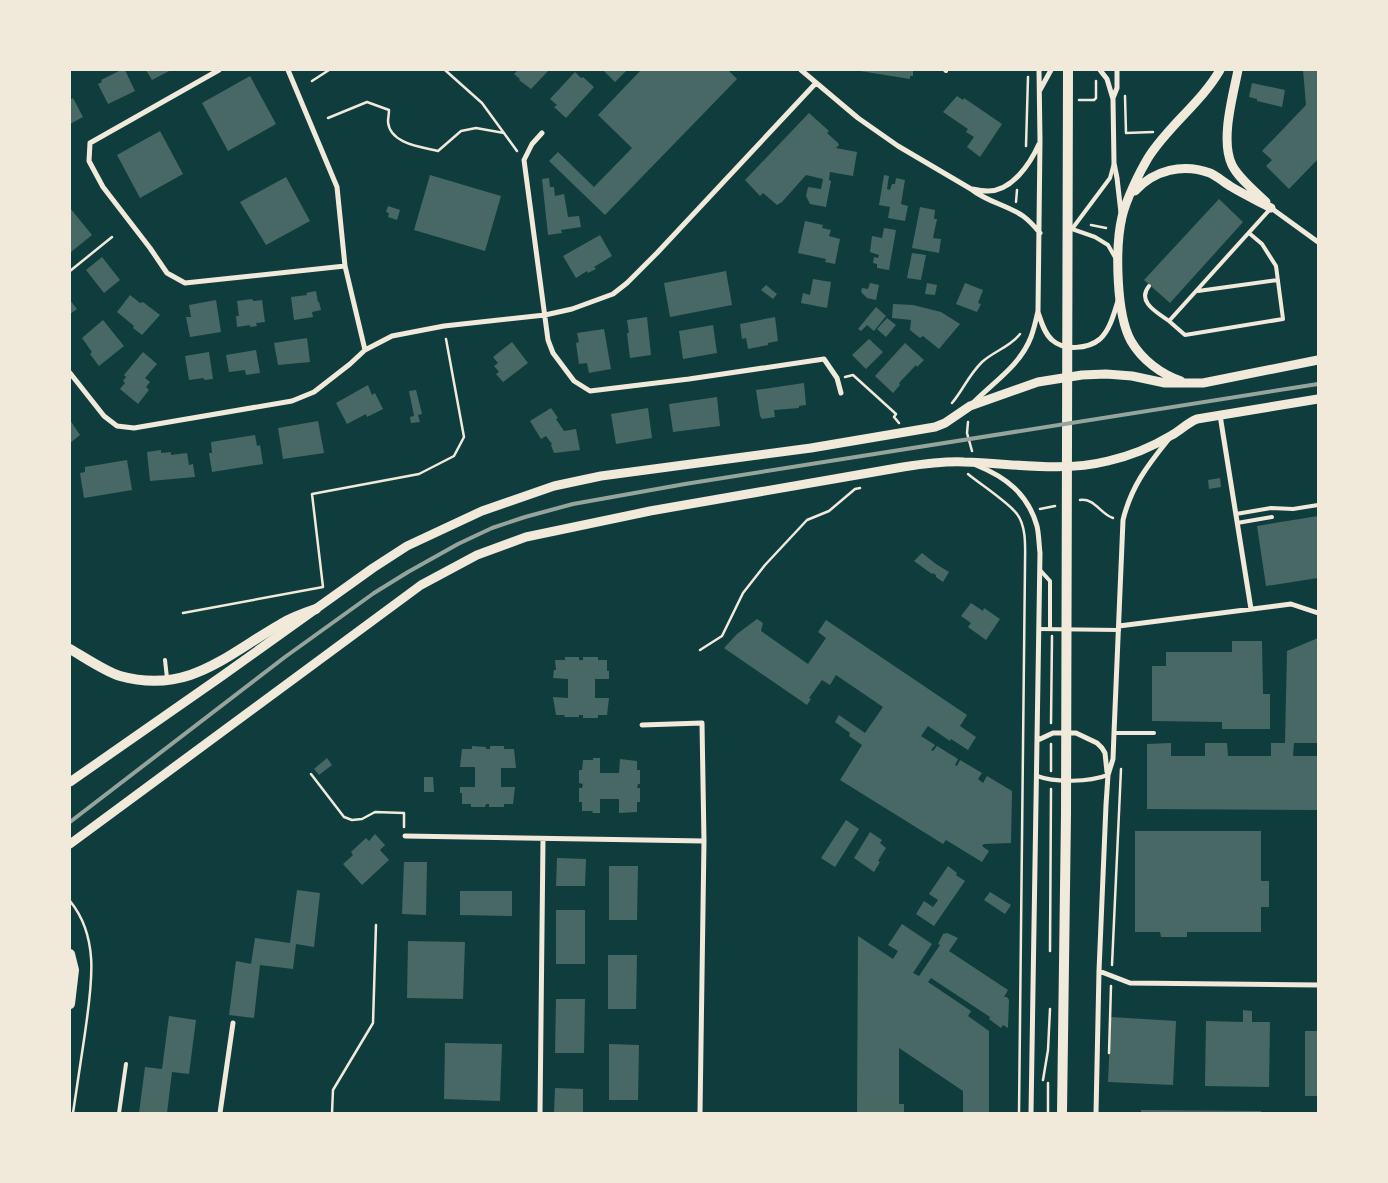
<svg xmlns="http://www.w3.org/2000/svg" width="1388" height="1183" font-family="Jost,sans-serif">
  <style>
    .building { fill: #486865 }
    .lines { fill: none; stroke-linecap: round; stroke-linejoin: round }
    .path { stroke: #f1e9da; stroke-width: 2.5 }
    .service { stroke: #f1e9da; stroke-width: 4 }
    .minor { stroke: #f1e9da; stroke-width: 5 }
    .tertiary { stroke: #f1e9da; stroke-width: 9 }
    .secondary { stroke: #f1e9da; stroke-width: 10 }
    .rail { stroke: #97a49c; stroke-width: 4 }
  </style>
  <rect width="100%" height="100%" fill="#0f3d3e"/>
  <path class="building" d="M121 70H125L135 91 108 104 98 84 102 82 101 80Z
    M146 70H171L152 80Z
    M518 70H549L531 89 519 80 520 79 514 74Z
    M603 70H627L615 82Z
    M641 70H728L737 79 605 215 549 161 558 152 594 187 632 148 598 115Z
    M854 70H913V76H910V79Z
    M1303 70H1318V159L1289 189 1266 166 1272 160 1262 151 1306 105Z
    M575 72 581 78 583 77 594 87 566 118 554 107 557 105 550 99Z
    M250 76 276 124 228 151 202 103Z
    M1252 83 1285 90 1282 107 1257 101V99L1249 97Z
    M957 96 963 100 964 98 1002 124 980 157 967 147 974 137 966 132 968 129 943 112Z
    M73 98 83 117 70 124V100Z
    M809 113 829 131 827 133 838 143 839 145 836 148 857 152 853 176 830 172 829 180 831 181 826 207 810 204 806 196 808 187 821 189 823 179 806 175 782 202 777 205 763 193 760 196 745 180Z
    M160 131 183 174 140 198 117 155Z
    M430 175 501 196 485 251 414 230Z
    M884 175 889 176 887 189 890 190 892 184H895L896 178 905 180 901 204 908 206 905 221 888 218 890 207 879 205Z
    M286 177 310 221 266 245 240 202Z
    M549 178 550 187H554L555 196 564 194 568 217 579 216 581 227 561 230 562 233 548 235 542 179Z
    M1219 199 1243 222 1170 303 1144 280Z
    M388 206 400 210 397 220 388 217 389 213 386 212Z
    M920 207 935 210 934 219H937L933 238 941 239 939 253 912 248Z
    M70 208 92 235 71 252 70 251Z
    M805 221 823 225 822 228 831 230 829 236 840 239 835 264 825 262 826 259 798 253Z
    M884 228 896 230 889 270 877 268V264L873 263 874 257 878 258 879 255 870 252 872 236 882 238Z
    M600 235 612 256 594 267 596 269 588 273 587 271 576 278 563 256Z
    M912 253 926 255 921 280 907 278Z
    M102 257 120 280 104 293 86 270Z
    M726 271 732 305 670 317 664 283Z
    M813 279 831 282 827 308 801 303 803 293 810 295Z
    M870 283 879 285 876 300 867 298 861 292 862 288 868 289Z
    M927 283 937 285 935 295 925 294Z
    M965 283 983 290 978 303 981 304 977 312 956 304Z
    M766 285 777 294 773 299 761 290Z
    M316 291 318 302H319L321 310 312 312 313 317 294 320 291 297 307 295 306 293Z
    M130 295 140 303 143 302 160 315 142 335 133 328 134 326 117 312Z
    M252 299 253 301 262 300 265 322 256 323 257 326 250 327V325L237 327 236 316H239L237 301Z
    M70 300 77 309 70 314Z
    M216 300 221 332 190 337 186 317H191L189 305Z
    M893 304 913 305 941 312 960 324 939 349 923 336 920 338 910 330 911 320 892 318Z
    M876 307 886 316 874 331 867 325 861 331 858 329Z
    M647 317 651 355 630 358 627 333H629L627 320Z
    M775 317 778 341 768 343V345L748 349 746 338 742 339 740 324Z
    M887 318 896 325 886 337 877 329Z
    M103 320 124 346 99 366 90 354 92 352 82 338Z
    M713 325 717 353 683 359 679 331Z
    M604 329 611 369 589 373 587 363 579 364 576 343 579 342 577 333Z
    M307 338 310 362 278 365 274 343Z
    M869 339 883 352 866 369 852 355Z
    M512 342 528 363 503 382 496 374 499 372 494 366 498 363 493 357Z
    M905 343 924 360 917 367 916 365 899 383 900 385 893 393 875 376Z
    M256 350 260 373 246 375 245 370 229 372 226 355Z
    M143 352 157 364 145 378 150 382 146 387 149 390 138 404 120 389 125 383 123 381 126 377 124 375Z
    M209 352 213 379 204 380V378L189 380 185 356Z
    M804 383 806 405 799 406V408L774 410 775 417 762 419 760 416 756 390Z
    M368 385 372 395 375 393 383 409 367 417 366 414 347 424 336 403Z
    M416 390 422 414 418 415 420 422 411 423 410 417 414 416 409 391Z
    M717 397 720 426 673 432 669 404Z
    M551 408 558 418 556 419 564 431 576 429 580 450 554 453 551 445 552 444 546 436 541 439 530 421Z
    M648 408 652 438 616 444 611 414Z
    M70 420 80 435 70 443Z
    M318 421 324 453 283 459 278 428Z
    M255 435 257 446 260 445 263 464 212 472 209 453H212L211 442Z
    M161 450V453L171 452V455L187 453 189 465 193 464 195 477 150 481 147 452Z
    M127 460 132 490 84 498 80 473 85 472V467Z
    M1220 478 1221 487 1209 489 1208 480Z
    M1318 516V578L1266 586 1257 526Z
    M922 553 936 564 949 572 943 582 936 577V575L933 573 932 574 914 561Z
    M971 603 983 611 984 608 1000 619 986 640 968 627 971 623 961 616Z
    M757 619 763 623 761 631 808 664 826 638 818 632 826 620 967 715 960 726 976 737 968 750 951 739 950 741 928 726 921 736 935 745 931 750 933 751 937 746 958 759 955 765 957 766 960 760 982 773 978 779 983 783 987 776 1012 791 1011 843 984 844 982 846 989 851 982 862 946 840 943 844 840 780 862 745 849 736 850 733 835 722 839 715 865 733 883 707 836 675 830 685 822 680 809 698 811 699 807 705 724 648 737 634Z
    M1318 638V743H1294L1293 756H1318V810L1147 809V744L1171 743V756H1205V743H1227L1228 756H1271V743H1285L1287 651Z
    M1232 641H1262L1263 694H1270V729H1222V722L1152 721V666H1166V652H1232Z
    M565 657H579V660H583V657H598V660H607V671H609V679H595V698H609L607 715H598V718H583V715H579V717H564L565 715H556L553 697 568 698V679L553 678 554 670H556L555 660H565Z
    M472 746 486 747V749H490V746H504V749H514L516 768H501V787H515L513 804H504V807H489V804H486L485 807H471V804H462V793H460V787H475V767H460L462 749H472Z
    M327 758 332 765 319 775 314 769Z
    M593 758H600V773H619L620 759 637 761V770H640V784H638L637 788H640V802H637V812L619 813V799H600V813H592L593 811H582V802H579V788H582L583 784 579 783V770H582L583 760H593Z
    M424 777H433L434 792H424Z
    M846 820 859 829 835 867 821 858Z
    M1135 831H1261V881H1269V907H1261V932H1187V937H1161L1160 932H1135Z
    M870 832 882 840 880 843 886 848 878 861 880 862 874 872 854 858Z
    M375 834 385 845 380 850 389 860 362 885 343 864 353 855 351 852 366 838 369 841Z
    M557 858 586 859 585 886H556Z
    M404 862H427L426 915 402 914Z
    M609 866H638L637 920H609Z
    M948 866 957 873 956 875 965 881 934 926 916 914 924 901 933 907 938 900 929 894Z
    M297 890 320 893 314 947 296 944 293 969 260 965 254 1018 229 1015 236 961 251 964 255 938 290 943Z
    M460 891H512V916L460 915Z
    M990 892 1011 905 1005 914 984 900Z
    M556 910H585V964H556Z
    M902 924 932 944 913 973 919 976 940 945 938 944 943 934 947 933 958 938 949 951 1008 990 1004 997H1007L1009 1000 1008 1028 1003 1025 1001 1028 989 1019 990 1017 931 978 928 982 971 1011 968 1016 989 1031V1113H963V1091L899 1048V1104H904V1113H857L858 936 893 959 898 951 888 945Z
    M408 941 465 942 463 999 407 998Z
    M608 955H637L636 1009H608Z
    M556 999H585L584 1053H555Z
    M1243 1010 1252 1011V1022H1270L1269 1087 1205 1086 1206 1021 1243 1022Z
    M169 1016 196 1020 189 1074 172 1072 167 1113H139L145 1067 162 1069Z
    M1111 1017 1176 1021 1173 1085 1108 1082Z
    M1305 1031H1318V1096H1305Z
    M445 1043 502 1044 500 1101 444 1099Z
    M609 1044 639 1045 638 1100H609Z
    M555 1088 583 1089V1113H554Z
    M1141 1110 1261 1111V1113H1141Z"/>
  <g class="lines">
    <path class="path" d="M445 70 482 103 517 151
      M312 81 329 70
      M1125 96 1126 133 1153 132
      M1079 100H1094L1096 98V81
      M328 118 367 102 389 110C389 114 388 118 388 122 390 144 422 147 438 151L461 131 476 128 504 133
      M1026 146 1028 77
      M1016 202 1017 190
      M1091 225 1106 228
      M70 271 112 237
      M845 377 853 375 896 414 894 417 899 423
      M952 403C963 390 968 376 982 362 994 351 1010 347 1020 334
      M968 422 967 433 972 451
      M968 474C980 484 1009 503 1017 514 1027 527 1025 549 1025 565L1019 1113
      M1080 500C1095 498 1100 514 1113 518
      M1040 509 1055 506
      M183 613 323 587 312 494 419 474 454 456 464 437 446 339
      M700 650 722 636 743 593 765 565 807 520 829 511 855 489 860 488
      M1051 723 1052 636
      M1051 771V744
      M311 774 344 817 352 820 362 819 375 812 404 813V827
      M70 901C101 939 91 988 85 1033 81 1060 77 1086 73 1113
      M1050 951 1051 789
      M1112 965 1121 769
      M1109 1053 1111 986
      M1043 1080 1048 1050 1050 1009
      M332 1113 333 1090 373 1023 376 925
      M1048 1113V1083"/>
    <path class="service" d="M945 70 946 71
      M1114 163 1110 178 1072 229 1095 237 1108 245 1116 259
      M1249 233 1262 244 1276 266 1283 319 1185 335 1169 321 1271 208
      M1149 286C1136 302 1158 313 1169 321
      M1198 291 1278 280
      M1236 514 1271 508 1293 509 1318 505
      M1237 523 1272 517
      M1040 570 1050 581V629
      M1039 629 1119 630
      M165 660 167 678
      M1114 733H1154
      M1037 776C1056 783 1089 782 1108 775
      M119 1113 126 1064"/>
    <path class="minor" d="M219 70 90 143 89 161 103 187 150 248 167 273 185 283 345 266
      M288 70 337 187 345 266 365 350
      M801 70 858 118 898 146 971 189C987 202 1007 205 1023 216 1030 221 1035 227 1040 233
      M1100 70 1107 79 1113 99 1114 163 1117 178 1121 213
      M1040 90 1051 70
      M1113 98 1117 88V70
      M542 133 532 144 524 160 548 340 553 353 574 381 590 391 689 379 824 359 837 378 841 393
      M972 189C977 190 982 191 988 191 1012 191 1030 164 1039 144
      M1271 208 1318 242
      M1038 312C1041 321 1044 333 1052 340 1064 351 1088 349 1100 339 1110 330 1114 313 1118 301
      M70 373 104 416 117 426 134 428 292 401 314 392 350 364 365 350 392 336 444 326 545 315 572 309 613 294 627 283 657 253 815 84
      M972 404C992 383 1020 366 1031 337 1034 329 1036 320 1038 311L1040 141 1039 70
      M1220 415 1251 609
      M976 465C1006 477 1028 494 1037 526 1039 535 1039 545 1040 553L1031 1113
      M1119 626 1291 604 1318 613
      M642 725 702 723 704 841 700 1113
      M1038 740 1053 733H1076L1097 743 1102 748 1105 753 1107 772
      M405 836 704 841
      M1099 971 1130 983 1318 985
      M220 1113 233 1023
      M540 1113 543 839
      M1096 1113 1099 971 1106 805 1108 775 1113 759 1114 733 1123 520C1131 487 1147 466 1168 440"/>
    <path class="tertiary" d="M1238 70C1233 96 1220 140 1232 165 1239 179 1255 191 1266 202
      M1135 191C1154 170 1183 163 1210 173 1217 176 1223 182 1230 186 1243 194 1258 201 1271 208
      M1181 381C1161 374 1142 360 1131 341 1116 314 1115 247 1122 217 1126 200 1139 173 1148 158 1168 126 1201 103 1220 70
      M70 782 222 676 373 568 407 546 482 511 554 486 601 476 811 448 935 427 945 423 970 406 1038 382 1082 375 1106 374 1132 376 1165 383H1203L1318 360
      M70 844 421 585 477 555 526 537 650 511 903 467C923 464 944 461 964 462 1012 463 1060 473 1108 461 1130 456 1152 447 1172 435 1181 430 1187 423 1197 419L1318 399"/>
    <path class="secondary" d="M70 649C84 657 106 672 120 676 189 695 226 655 281 624 292 617 304 613 316 609
      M70 954 74 970 70 1004
      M1062 1113 1066 814 1068 70"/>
    <path class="rail" d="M70 822 285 657 374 593 408 572 458 544 492 528 525 517 573 504 685 484 1318 384"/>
  </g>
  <rect width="1388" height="1183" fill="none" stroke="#f1e9da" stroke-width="142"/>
</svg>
